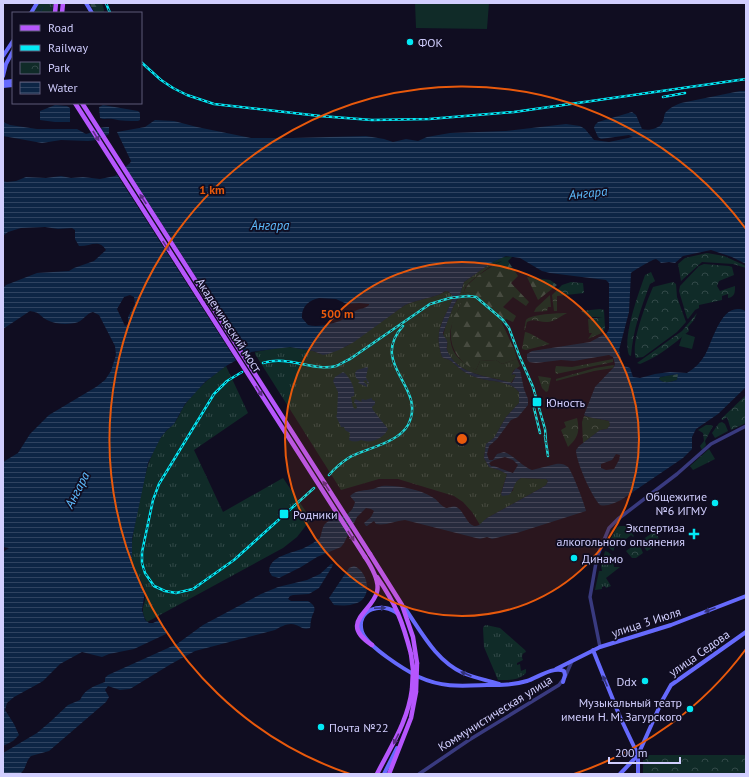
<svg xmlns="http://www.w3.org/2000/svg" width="749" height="777" font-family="'PT Sans',sans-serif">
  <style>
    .grass { fill: url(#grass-tufts) }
    .forest { fill: url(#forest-firs) }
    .park { fill: url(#park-crowns) }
    .pitch { fill: #102b28 }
    .water { fill: url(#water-rules); fill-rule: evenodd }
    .pier { fill: #100d21 }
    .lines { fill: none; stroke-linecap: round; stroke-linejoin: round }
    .stream { stroke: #0d2545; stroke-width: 1 }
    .tertiary { stroke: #393a7f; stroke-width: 3.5 }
    .secondary { stroke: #666afd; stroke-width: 4 }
    .primary { stroke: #b656fd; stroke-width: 4.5 }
    .rail-casing { stroke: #03e9f5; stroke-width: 2.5 }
    .rail { stroke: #100d21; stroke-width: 1; stroke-dasharray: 3; stroke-linecap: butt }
    .primary-bridge { stroke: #b656fd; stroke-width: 4.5 }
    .oneway { fill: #5b2e84 }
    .oneway2 { fill: #323279 }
    .ring { fill: none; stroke: #e8590c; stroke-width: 2 }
    .poi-dot { fill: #03e9f5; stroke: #100d21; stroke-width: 1.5 }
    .labels { text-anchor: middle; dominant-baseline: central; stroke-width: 3.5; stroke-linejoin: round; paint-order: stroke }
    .poi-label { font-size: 12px; fill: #d1cefe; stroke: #100d21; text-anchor: start }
    .street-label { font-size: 12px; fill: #d1cefe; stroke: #100d21 }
    .water-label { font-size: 13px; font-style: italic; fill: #5dbbfd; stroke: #100d21 }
    .centre { fill: #e8590c; stroke: #100d21; stroke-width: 2 }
    .ring-label { font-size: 12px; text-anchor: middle; font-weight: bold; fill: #e8590c; stroke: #100d21; stroke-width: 3.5; stroke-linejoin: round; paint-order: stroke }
  </style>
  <defs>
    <pattern id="grass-tufts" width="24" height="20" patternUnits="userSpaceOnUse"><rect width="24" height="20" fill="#102b28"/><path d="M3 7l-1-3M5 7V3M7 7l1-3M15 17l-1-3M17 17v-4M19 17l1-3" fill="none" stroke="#324948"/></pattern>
    <pattern id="forest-firs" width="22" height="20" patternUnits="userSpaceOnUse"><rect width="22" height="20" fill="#102b28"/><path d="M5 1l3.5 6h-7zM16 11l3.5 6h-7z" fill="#324948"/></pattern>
    <pattern id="park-crowns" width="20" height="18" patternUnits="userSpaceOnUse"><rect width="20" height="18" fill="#102b28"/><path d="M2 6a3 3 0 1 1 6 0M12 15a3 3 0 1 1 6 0" fill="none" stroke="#324948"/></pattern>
    <pattern id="water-rules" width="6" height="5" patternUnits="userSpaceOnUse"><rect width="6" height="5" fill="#0d2545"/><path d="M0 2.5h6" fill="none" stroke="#2f4361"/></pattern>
  </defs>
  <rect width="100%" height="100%" fill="#100d21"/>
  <path class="grass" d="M38 3H54L52 13H32Z
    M513 256 508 261C506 261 503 261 502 261 493 263 469 281 465 288 463 294 463 301 460 306 453 321 446 332 453 350 457 359 467 365 476 370L480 361 496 360 502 364 517 359 520 366C516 369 512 370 512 375L514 374 516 375 511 383C489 375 461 377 448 353 446 348 448 345 447 341 446 339 444 338 443 336L446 324 453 307 459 297 464 282 491 263 503 257Z
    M447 291 452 295 453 298C444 321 433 330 442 357 445 359 448 359 451 361 461 370 464 373 478 378 491 382 509 380 519 392V403L506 417 494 438 486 444 484 458 489 467 499 470 507 474 501 493 513 491 514 483 521 478 546 479 548 481 546 485 543 487 487 518 480 525 472 512 463 502 454 496 398 479H379L341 490 255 354V352L277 348 290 347 313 351 320 354 347 346 405 305C416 300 427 299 438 295 442 294 443 292 447 291Z
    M226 366 248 413 194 450 223 512 283 478 311 519 297 537 283 548 147 622C137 607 149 602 145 590 142 580 133 570 132 559 130 543 135 525 138 508 144 481 146 462 161 437 166 430 173 426 177 419 180 415 181 410 184 406 195 390 210 377 226 366Z
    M620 526H626L634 536 633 537 631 535 630 536 614 548V550L613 551 608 547V544L617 527Z
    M605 551 608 552 617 560 613 561 614 567H620L606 578 611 586 606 588 605 586 602 587V589L595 590 599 571H602L601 566Z
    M486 625 500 628 525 650 526 652C522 653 521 657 523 660L517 663V665L520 664 521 671 526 669V673C518 681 509 680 498 680L484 647 483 628 484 626Z"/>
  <path class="forest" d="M89 3H102L104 10 103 13H95Z
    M502 261H508L518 276 511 283 529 302 526 306 513 297 503 307 516 316 513 322 506 319 502 323 515 351 517 359 502 364 496 360 480 361 476 370C453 360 446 340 454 316 456 313 459 310 460 306 463 299 463 291 467 286 477 275 490 267 502 261Z
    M527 277 550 280 557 285 538 300Z
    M677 374 679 375 677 380C671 382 664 384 659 380L660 377Z
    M709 449 715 459 693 470 690 466Z"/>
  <path class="park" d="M707 253 724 256 746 266V268L733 264 702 262 681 281 678 264 685 258Z
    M704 264 729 266 732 267 734 275 719 281 717 286 720 291 735 286C735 292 735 297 728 298V294L722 296V300L699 305V308L695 310 688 319 687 318 679 291 680 286 699 266Z
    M651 272 655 281 650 284C641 308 633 330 631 356L629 355C622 338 639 292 645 275Z
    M571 282 583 283 584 293 557 296V311H554L552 295 562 285Z
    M673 282 676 284 677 297 686 322 677 332 643 357 636 358C630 344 647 301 653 287Z
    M550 295 551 307H548L547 311 534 312 536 308Z
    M600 309 604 310 605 328 604 330V332L588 339 592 333H589L588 319 603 317H588L581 311Z
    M567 313C561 316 553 323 546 322 539 322 534 318 527 322L525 330H524C525 327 525 323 526 320 530 314 559 313 567 313Z
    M697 313 694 320 688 327 689 331C674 344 658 357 640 364L637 363 682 331Z
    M525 332C530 332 542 341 550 344L526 350 522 349Z
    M613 359V362L556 374 555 370 556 366 572 367Z
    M614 365 613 368 594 371 556 381V379L595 368Z
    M538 376 551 378 548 391 546 392 542 388Z
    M746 395V423L731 430 727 417 723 420 721 419Z
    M584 416 609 421 610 425 607 429 600 430 583 443 582 422Z
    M577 418C580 432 578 438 568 447L561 430 566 427 564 422Z
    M722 422 725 424 728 431 715 438 712 433 719 423Z
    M706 425H711L713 426 705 441 706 445 702 450 700 446 704 441 703 433 698 430Z
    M655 531 661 543 647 551 646 550 642 544V540Z
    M637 543 639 544 643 553 636 558H632L626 551Z
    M649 755H746V774H643V760H645Z"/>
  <path class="pitch" d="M415 3H489L487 29 416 28Z
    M683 333 695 337 692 349 679 346Z"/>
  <path class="water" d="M740 91H746V264L732 257 711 250 683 256 675 263 669 262 661 263C660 262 658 260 656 259 653 259 633 271 631 273L629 312 619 350 622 365 630 368 633 377 640 378 655 374 670 372 687 373C695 368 700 363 705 355 712 343 720 308 738 309 741 309 743 309 746 312V387L718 414 696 429 692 437V449L683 458 621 500C614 503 607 507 600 505 592 497 576 462 576 450L579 446 600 430 607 429 610 425 609 421C602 419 588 418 584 415L595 387 614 367 615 364 613 357 609 355 574 361 561 360 536 363 529 362 527 359V354L532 351 590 342 607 333 609 329V283L606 280 550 273 542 271 520 258 506 256 491 263 464 282 460 294 453 307 443 333C443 337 446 337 447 341 448 344 446 347 447 350 457 376 490 376 512 383L516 375 514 374 511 375 516 368 520 370 524 389 528 399V405L518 417 511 420 497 439 489 446 487 454 489 460H493L497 454 504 452C515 456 521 466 532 470L556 464C560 463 565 464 568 467 572 471 585 505 586 511L520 532 492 539 487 537 480 539 405 520C395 521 385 526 376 524L374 521 367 526H366L364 523 371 517 374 511 371 509 366 508 357 517 344 543 341 547 317 557 301 567 279 578 272 576 269 571C270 555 294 553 304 548 310 545 315 542 320 538 322 533 322 526 326 523 336 514 350 521 355 502L350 496C357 489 365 491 373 489 376 488 378 487 382 486 398 485 418 489 432 497 437 499 439 504 444 507 449 510 452 504 458 508 464 512 467 524 474 526 480 527 482 521 487 518L543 487 546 485 548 481 546 479 521 478C513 482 515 489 509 495L502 496 501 494 507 474 499 470 489 467 484 458 486 444 494 438 506 417 519 403V392C509 380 491 382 478 378 464 373 461 370 451 361 448 359 445 359 442 357 433 330 444 321 453 298 452 295 450 292 447 291 443 291 442 294 438 295 427 299 416 300 405 305L354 342 339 350 328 354 323 355 313 351 290 347 251 352 226 366 205 382 185 404 174 424 167 430 161 437 148 463 132 539V561L145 591 142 610 145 620 149 623H153L159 620 166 629V634L134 649 109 654 102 657 82 652 60 664 43 681 36 685 14 697 7 703 5 710 14 724 19 735 13 741 3 746V552L9 548 3 547V462L18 453 30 434 49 415 96 387 105 380 111 371 116 355 115 346 99 315 93 312C86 313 83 322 75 323 65 325 55 324 47 320 38 315 42 313 30 311L3 329V288L6 285 37 273 69 271 74 268 94 261 106 250C99 238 89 247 79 246L75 239V230L72 228 58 229 45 227 21 228 8 232 3 236V181L7 182 16 181 26 177 46 178 61 176 71 178 83 177 100 179 115 176 130 163 131 161 117 132 145 127 155 120 174 121 197 127 251 138H293L366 136 384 139 393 142 406 139 418 141 427 137 450 133 506 131 566 124 580 126 585 129 594 140 609 142 633 137 629 135 601 139 598 137 594 128 595 125 598 122 632 112 636 115 642 129C648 131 659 129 662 123 665 119 663 114 667 111 671 107 676 105 681 103ZM130 295 134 297 135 304 128 317V324L125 326 117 309 124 297ZM319 298 336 299 347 304 359 303 369 304V305C365 309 361 308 355 311 352 312 350 315 348 317 337 323 320 328 308 325L302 318C301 307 309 300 319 298ZM678 374 677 380C671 382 663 384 659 379L660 377ZM616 454 620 455 619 460 614 469 606 470 601 468V464L612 460ZM505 457 513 460 518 465 513 473 494 466H491L489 463 494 460Z
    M55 105 67 106 70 108V122H55L40 120V111Z
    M103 105 138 111 140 113V120L138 121C129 121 121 121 113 119 108 118 104 120 100 118L99 107Z
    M3 122 10 125 37 129H77L86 134C95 132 99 126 109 127V134L97 140 88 141 61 140 42 143 3 136Z
    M367 367 368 368 366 377 369 383 368 384 366 380 363 381 367 385V387L358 383 360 381 356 378 355 373 357 370Z
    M343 372C349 375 356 389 354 396L351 397 353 407 355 409 357 408 356 404 354 403 355 399 362 402 361 400 363 399 365 400 372 398V400L375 401V404L372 407 373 410 388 429C383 439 371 444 361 440 357 442 353 442 349 440L350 433 345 430 344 427H341L336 416 337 415 338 392 333 381 335 377Z
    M331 564H333L332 567 319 588 309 594 293 595 290 596 288 599 291 601H308C320 609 312 611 311 621 310 623 311 626 310 628 302 631 299 624 291 624 286 624 280 627 275 630L195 651 171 664 130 689 120 690 108 686 105 690 109 697 106 702 49 751 31 756C25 762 27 768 20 774H3V753L37 733 50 722 68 705 80 700C85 689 94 686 105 682V678L108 675 177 644 203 625 261 594 278 587 307 580 320 574Z
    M354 566C366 570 372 591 362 600 355 606 342 606 334 605L329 598 349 568Z"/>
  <path class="pier" d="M124 165 247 356 237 362 116 173Z"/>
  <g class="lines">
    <path class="stream" d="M40 13 43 7"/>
    <path class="tertiary" d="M600 647 590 597 597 557 609 528 618 519 677 474 711 444 746 426
      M419 774 469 740 559 685 565 677 572 661"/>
    <path class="secondary" d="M86 3 92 13
      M31 13 37 3
      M3 56 13 41
      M3 76 6 64 13 51
      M3 82 13 81
      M3 86 13 85
      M404 607C421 631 435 660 463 673 475 678 487 680 499 684
      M398 614C383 601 355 609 362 632 368 647 405 670 419 677 443 688 462 686 487 685 501 685 514 685 527 681 537 678 553 666 564 671L565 675 563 682
      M593 650 620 717 638 755V774
      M556 669 600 647 671 625 746 596
      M384 774 397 748
      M620 774 638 755 662 701 671 685 746 632"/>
    <path class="primary" d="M55 13 56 3
      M62 13 63 3
      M370 554 402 605 413 637 417 663
      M365 557C371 566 380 581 377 592 372 612 338 623 372 645
      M377 577C396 604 403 623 411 654
      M377 774C391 746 408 721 412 689
      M389 774 411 718 416 692"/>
    <g class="rail-casing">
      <path id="rail" d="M106 3 110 13
        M141 62 161 80 173 88 187 95 214 104 320 116 372 120 429 119 514 112 746 79
        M663 97 685 93
        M263 363C289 355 314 372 336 366 341 364 345 361 350 359L430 304 450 298 468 296 476 297 503 320 509 328 519 355 533 387 545 429 546 441
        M242 372 227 381 214 394 159 484 153 500 142 552V563L145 573 154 586 165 591 176 593 193 589 234 560 314 488
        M534 408 540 433
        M545 436 548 456
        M329 475C335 468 342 462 350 457 367 448 398 443 408 425 428 387 368 365 403 326"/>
    </g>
    <use href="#rail" class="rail"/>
    <path class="primary-bridge" d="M75 103 365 557
      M82 103 370 554
      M411 654 413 670 412 689
      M416 692 417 663"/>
  </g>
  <defs><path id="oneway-solid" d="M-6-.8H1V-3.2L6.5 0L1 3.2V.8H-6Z"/></defs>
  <g class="oneway">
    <use href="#oneway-solid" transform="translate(96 136) rotate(58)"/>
    <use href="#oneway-solid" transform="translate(143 199) rotate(-123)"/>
    <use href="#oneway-solid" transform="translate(166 246) rotate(57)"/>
    <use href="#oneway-solid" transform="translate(259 391) rotate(57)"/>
    <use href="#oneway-solid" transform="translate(326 486) rotate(-123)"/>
    <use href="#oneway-solid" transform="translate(351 536) rotate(58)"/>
    <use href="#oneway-solid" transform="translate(396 739) rotate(117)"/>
  </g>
  <g class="oneway2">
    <use href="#oneway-solid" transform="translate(380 608) rotate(-2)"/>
    <use href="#oneway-solid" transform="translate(710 610) rotate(159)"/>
    <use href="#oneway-solid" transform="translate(466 674) rotate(-157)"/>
    <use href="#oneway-solid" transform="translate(605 681) rotate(-113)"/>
  </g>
  <circle cx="462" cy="439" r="177" fill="#e8590c" fill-opacity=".12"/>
  <g class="ring">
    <circle cx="462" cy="439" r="177"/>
    <path d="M746 649A353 353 0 0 1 574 774M350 774A353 353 0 1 1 746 229"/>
  </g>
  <g class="poi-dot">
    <circle cx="410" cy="42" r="4"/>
    <rect x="532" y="397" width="10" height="10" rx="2"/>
    <circle cx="715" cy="503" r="4"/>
    <rect x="279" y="509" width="10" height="10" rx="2"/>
    <path d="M692 528h4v4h4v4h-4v4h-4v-4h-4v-4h4z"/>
    <circle cx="574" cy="558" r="4"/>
    <circle cx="645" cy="681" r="4"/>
    <circle cx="690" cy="709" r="4"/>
    <circle cx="321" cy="727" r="4"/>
  </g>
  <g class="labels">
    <g class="poi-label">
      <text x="418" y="42">ФОК</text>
      <text x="546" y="402">Юность</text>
      <text x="707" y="496" text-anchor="end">Общежитие<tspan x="707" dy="14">№6 ИГМУ</tspan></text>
      <text x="293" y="514">Родники</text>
      <text x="685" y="527" text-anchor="end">Экспертиза<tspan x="685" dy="14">алкогольного опьянения</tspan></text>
      <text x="582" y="558">Динамо</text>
      <text x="637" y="681" text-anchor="end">Ddx</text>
      <text x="682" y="702" text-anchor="end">Музыкальный театр<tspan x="682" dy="14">имени Н. М. Загурского</tspan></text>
      <text x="329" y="727">Почта №22</text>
    </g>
    <g class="street-label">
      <text transform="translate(229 325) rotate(57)">Академический мост</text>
      <text transform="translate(646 622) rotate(-18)">улица 3 Июля</text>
      <text transform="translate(699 653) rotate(-35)">улица Седова</text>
      <text transform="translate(495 713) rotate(-32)">Коммунистическая улица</text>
    </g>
    <g class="water-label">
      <text transform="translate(588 193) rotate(-6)">Ангара</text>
      <text x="270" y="225">Ангара</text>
      <text transform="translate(77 490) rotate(-63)">Ангара</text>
    </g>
  </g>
  <circle cx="462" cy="439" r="6" class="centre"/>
  <g class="ring-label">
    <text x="212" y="194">1 km</text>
    <text x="337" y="318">500 m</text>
  </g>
  <rect width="749" height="777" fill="none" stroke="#d1cefe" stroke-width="8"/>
  <rect x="12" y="12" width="130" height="92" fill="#100d21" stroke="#5d5a79"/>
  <rect x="20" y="25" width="20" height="6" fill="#b656fd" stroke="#5d5a79"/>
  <text x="48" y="32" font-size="12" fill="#d1cefe">Road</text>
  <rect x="20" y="45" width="20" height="6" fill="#03e9f5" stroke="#5d5a79"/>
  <text x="48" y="52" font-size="12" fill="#d1cefe">Railway</text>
  <rect x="20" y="62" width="20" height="12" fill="url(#park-crowns)" stroke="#5d5a79"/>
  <text x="48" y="72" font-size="12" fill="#d1cefe">Park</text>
  <rect x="20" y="82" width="20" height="12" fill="url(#water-rules)" stroke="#5d5a79"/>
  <text x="48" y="92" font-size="12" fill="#d1cefe">Water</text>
  <path d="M609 757v6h71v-6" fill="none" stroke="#d1cefe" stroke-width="2"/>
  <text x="615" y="757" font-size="12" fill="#d1cefe" stroke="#100d21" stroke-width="3" paint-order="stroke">200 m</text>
</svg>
